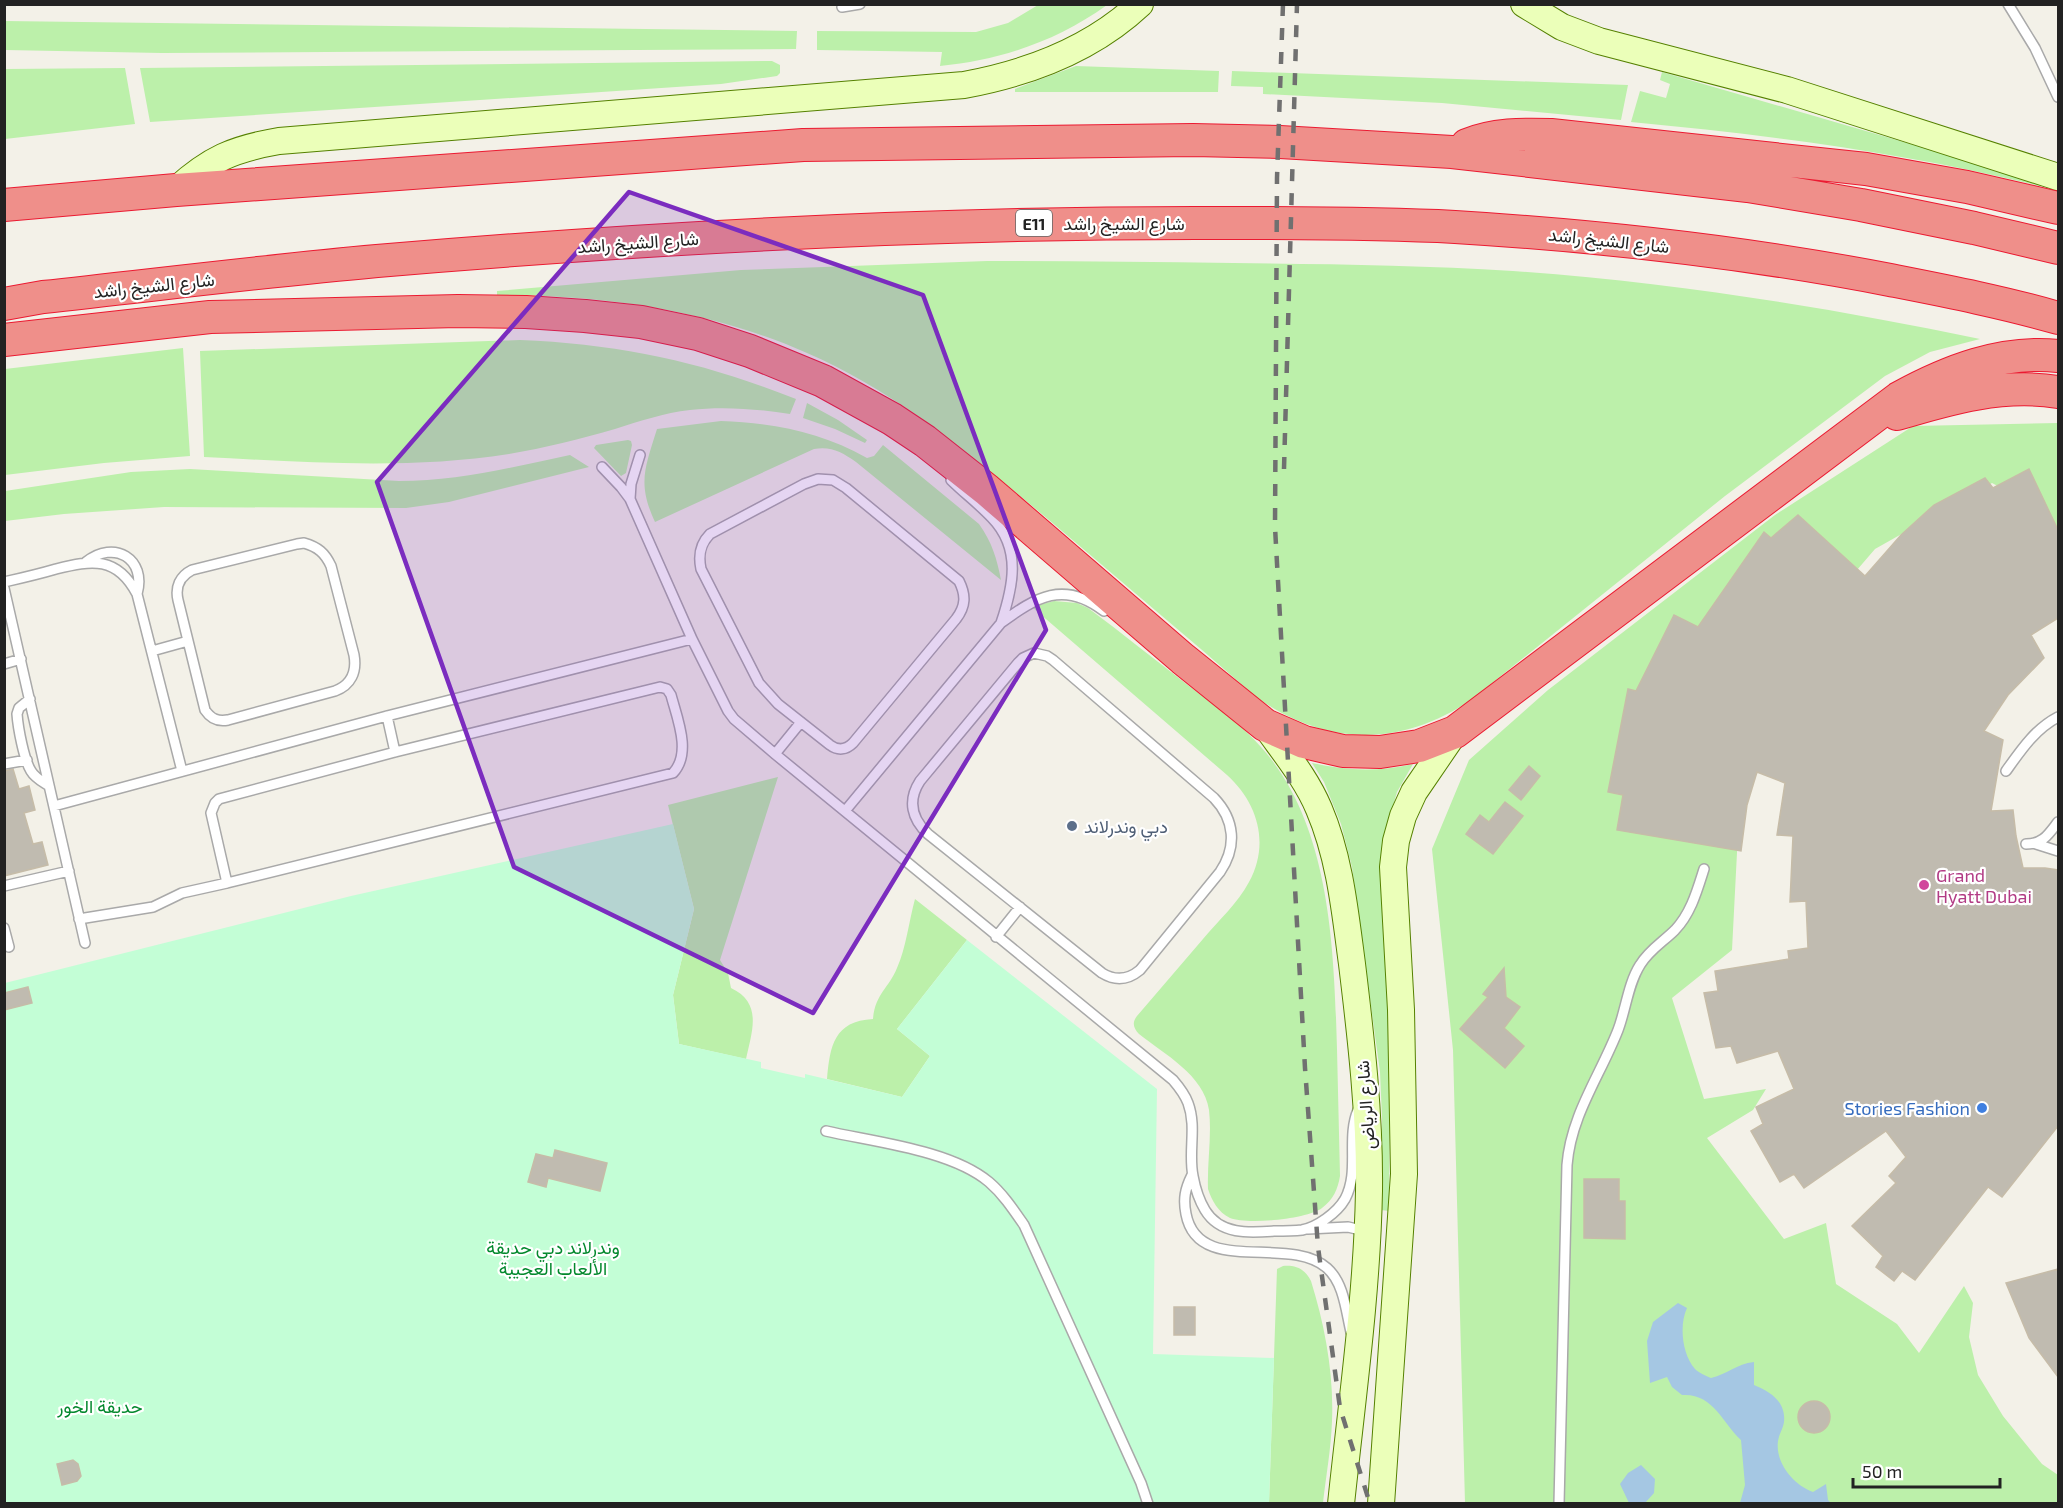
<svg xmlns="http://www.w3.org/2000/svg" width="2063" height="1508" font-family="'Exo 2',Vazirmatn,sans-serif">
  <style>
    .grass { fill: #bcf0aa }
    .park { fill: #c3fed6 }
    .water { fill: #a5c7e3 }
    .building { fill: #c0bbb0; stroke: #c6bca8; stroke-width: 1.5 }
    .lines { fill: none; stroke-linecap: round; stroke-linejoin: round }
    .lane-casing { stroke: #a9a9a9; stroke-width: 12 }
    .secondary-casing { stroke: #558100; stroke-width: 28 }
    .highway-casing { stroke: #eb1a31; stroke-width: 34 }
    .lane { stroke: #fff; stroke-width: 9 }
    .secondary { stroke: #ebffb9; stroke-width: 26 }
    .highway { stroke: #ef8f8a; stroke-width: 32 }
    .rail { stroke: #707070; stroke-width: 4.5; stroke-dasharray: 12 12; stroke-linecap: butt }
    .marked { fill: #7b2cbf; fill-opacity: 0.2; stroke: #7b2cbf; stroke-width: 4.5; stroke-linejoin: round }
    .service-dot { fill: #5c6f8a; stroke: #fff; stroke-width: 2 }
    .hotel-dot { fill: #d1479c; stroke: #fff; stroke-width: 2 }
    .shop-dot { fill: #3f7fe0; stroke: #fff; stroke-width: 2 }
    .labels { text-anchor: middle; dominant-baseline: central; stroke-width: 4.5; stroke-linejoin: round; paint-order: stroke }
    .shield { fill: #fff; stroke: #646464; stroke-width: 1.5 }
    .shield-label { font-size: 16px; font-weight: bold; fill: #222 }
    .street-label { font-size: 18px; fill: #222; stroke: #fff }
    .service-label { font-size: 18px; fill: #4e5e75; stroke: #fff; text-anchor: start }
    .hotel-label { font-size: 18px; fill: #b23c85; stroke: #fff; text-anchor: start }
    .shop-label { font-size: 18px; fill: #366cbe; stroke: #fff; text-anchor: end }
    .park-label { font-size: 18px; fill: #03882d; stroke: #fff }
  </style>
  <rect width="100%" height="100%" fill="#f3f1e8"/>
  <path class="grass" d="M1038 5H1107C1057 41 1001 60 940 66L942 52 817 50V31L976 32 1008 23Z
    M5 21 797 31 796 49 162 53 5 50Z
    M772 61 780 65V73L777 76 721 84 150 122 140 68Z
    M1076 66 1219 71 1218 92H1015V89Z
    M125 68 135 124 5 139V69Z
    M1232 71 1628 85 1621 120 1442 103 1263 94V87L1231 86Z
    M1662 72 2042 182 2040 186C1906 153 1769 135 1631 122L1640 91 1666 98 1670 84 1660 80Z
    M987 261C1069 261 1151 262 1233 263 1326 264 1420 265 1513 271 1670 282 1826 307 1980 339L1930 352 1885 376 1725 496 1471 700C1399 748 1326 746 1256 697 1188 637 1118 579 1049 520 973 457 898 392 807 353 709 310 603 295 497 295V291L741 270Z
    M520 340C620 344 703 362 796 399L790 414C757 409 724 406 690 410 664 413 640 421 615 429 580 439 545 448 509 454 407 470 306 462 204 457L200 351Z
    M183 348 190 456 104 463 5 475V369Z
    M807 403 838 420 867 440 865 443 835 429 803 418Z
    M721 421C773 423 821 432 867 458L874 456 883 445 979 524C992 542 997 559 1001 580L856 462C842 452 831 446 814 449L655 522C637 483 645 468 657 429Z
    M2058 423V534L2032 504 1992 483 1875 549 1784 655 1738 833 1732 950 1672 998 1704 1099 1766 1089 1753 1110 1707 1138 1784 1239 1826 1223 1836 1284 1897 1324 1919 1353 1964 1286 1973 1303 1969 1337 1978 1375 2003 1416 2042 1464 2058 1475V1503H1465L1453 1050 1432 849 1469 760 1548 690 1775 515 1913 426Z
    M628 440 631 441 632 445 626 473 621 476 594 448 596 445Z
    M570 455 589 467 449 502 406 508 164 507 64 514 5 521V491L131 472 190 469 399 481C458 481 513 467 570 455Z
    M1054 601 1077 603 1088 608C1122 633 1155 660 1189 686 1214 705 1240 723 1261 747 1331 825 1334 949 1337 1049 1338 1091 1339 1134 1340 1176 1338 1189 1333 1200 1322 1208 1308 1219 1247 1225 1230 1218 1218 1212 1212 1201 1208 1189 1207 1163 1212 1136 1209 1110 1204 1075 1164 1054 1139 1034 1133 1028 1132 1022 1137 1016 1159 990 1181 965 1203 939 1218 921 1238 903 1249 882 1270 844 1258 803 1227 775L1032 607Z
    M1312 763C1347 771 1378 772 1413 764L1397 792 1391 813 1383 878 1390 1073 1389 1211 1381 1210 1382 1118 1380 1072 1352 867 1341 824 1324 782Z
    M778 777 720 960 728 973 731 988C763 1003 752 1031 746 1059L679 1044 673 995 694 909 668 805Z
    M915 899 967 940 897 1029 930 1056 902 1097 827 1079C830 1046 834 1021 873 1019 875 994 889 988 897 968 906 948 909 921 915 899Z
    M1283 1266C1296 1265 1305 1269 1311 1281 1325 1326 1334 1374 1332 1421 1331 1449 1326 1476 1323 1503H1269L1277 1269Z"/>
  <path class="park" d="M673 824 694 909 673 995 679 1044 761 1062V1068L805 1078V1074L902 1097 930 1056 897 1029 967 940 1157 1089 1153 1354 1274 1358 1269 1503 5 1504V983L351 896Z"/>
  <path class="water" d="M1678 1303 1687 1308C1679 1325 1682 1354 1695 1369 1699 1373 1706 1376 1711 1378 1728 1374 1736 1364 1754 1362V1385C1771 1392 1786 1402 1784 1422 1783 1429 1779 1434 1778 1441 1775 1463 1794 1485 1813 1492L1826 1484 1828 1500 1831 1503H1740L1745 1485 1741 1440C1722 1422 1713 1393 1682 1395L1672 1387 1667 1377 1650 1383 1647 1341 1653 1322Z
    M1641 1465 1655 1479 1654 1493 1645 1503H1629L1620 1484 1628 1473Z"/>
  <path class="building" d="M2029 469 2058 530V618L2031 635 2044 658 2008 695 1984 731 2003 740 1991 811 2013 810 2016 836 2023 868H2045L2058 870V1126L2002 1197 1988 1187 1915 1280 1902 1271 1894 1281 1876 1267 1883 1256 1852 1226 1896 1183 1889 1176 1906 1157 1886 1131 1804 1188 1794 1174 1780 1182 1751 1131 1763 1124 1756 1107 1794 1089 1778 1051 1737 1063 1731 1046 1716 1048 1704 993 1718 991 1715 971 1789 959 1788 951 1808 948 1806 901 1790 902 1793 836 1777 835 1785 783 1757 772 1747 805 1741 851 1617 830 1623 795 1608 792 1628 689 1636 691 1674 615 1698 627 1764 532 1771 538 1798 515 1865 576 1901 535 1934 505 1985 478 1993 488Z
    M1529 766 1540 776 1521 800 1509 790Z
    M13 769 19 789 29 786 35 810 24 813 33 844 42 842 48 865 4 876V771Z
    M1505 802 1523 816 1493 854 1466 834 1480 815 1489 822Z
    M1504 968 1506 997 1520 1007 1504 1028 1524 1046 1505 1068 1460 1029 1488 997 1483 994Z
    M28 987 32 1003 4 1010V993Z
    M555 1150 607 1163 600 1191 548 1178 546 1187 528 1182 536 1154 553 1158Z
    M1584 1179H1619V1201H1625V1239L1584 1238Z
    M2058 1269V1377L2029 1338 2006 1283Z
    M1174 1307H1195V1335H1174Z
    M1798 1417a16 16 0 1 1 32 0a16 16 0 1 1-32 0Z
    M73 1460 78 1464 81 1476 77 1481 62 1485 57 1464Z"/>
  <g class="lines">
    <g class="lane-casing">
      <path id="lane" d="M2008 4 2035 48 2058 97
        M842 7 860 4
        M602 467 621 487 630 499 692 639 728 711 734 719 775 754 1173 1080C1179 1087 1185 1095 1188 1103 1197 1127 1188 1152 1193 1176 1195 1187 1199 1200 1205 1210 1220 1235 1249 1233 1274 1231 1283 1231 1293 1231 1302 1230 1317 1227 1337 1213 1345 1199 1360 1171 1346 1138 1358 1110
        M818 479 833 480 846 488 959 581C966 595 966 606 956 619L853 743C846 750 838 751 830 745L778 704 759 683 701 569C698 555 700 544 710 534L804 484Z
        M951 480C964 493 979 504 992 518 1022 549 1013 587 1001 623
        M630 499 631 484 640 455
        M304 543C318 547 325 553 331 566L354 655C357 672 351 685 335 691L228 720C218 722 211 719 205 710L178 600C175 587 180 576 192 570L297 544Z
        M86 562C114 539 147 559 137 594
        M4 582C22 578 39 574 56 569 92 560 117 556 137 594L182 771
        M4 588 85 943
        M152 651 188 641
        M1034 653 1047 656 1053 660 1214 798C1235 820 1237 847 1220 872L1140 970C1128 980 1115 981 1102 973L928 834C912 819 907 801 920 781L1018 663 1023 658Z
        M4 664 21 659
        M660 687 667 689 671 695C677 718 692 753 673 773L227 883 211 813 215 803 219 799 395 752Z
        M30 699 19 708 17 714C18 728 24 760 31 771 35 778 43 782 49 786
        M387 716 395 752
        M775 754 801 722
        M4 764 27 760
        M2006 771C2021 750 2035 729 2058 717
        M54 806 387 716 692 639
        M845 811 1001 623C1036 597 1064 580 1104 611
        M2026 844C2043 844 2048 835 2058 822
        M2036 844 2058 851
        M4 886 69 871
        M79 919 153 907 182 893 227 883
        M4 928 9 947
        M996 937 1020 907
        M826 1131C874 1142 951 1150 989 1182 1003 1194 1013 1209 1024 1225L1141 1483 1148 1504
        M1192 1175C1185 1189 1183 1199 1186 1214 1198 1277 1289 1234 1327 1268 1344 1283 1346 1311 1351 1332
        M1308 1229 1348 1227 1365 1231
        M1559 1504 1567 1165C1571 1115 1600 1076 1618 1030 1626 1009 1628 984 1640 965 1649 950 1663 942 1675 930 1691 913 1697 891 1704 869"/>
    </g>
    <g class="secondary-casing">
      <path id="secondary" d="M1524 4 1562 27 1599 41 1787 90 2058 177
        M176 190C210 159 233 149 279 141L964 85C1029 73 1091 50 1140 4
        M1265 725C1284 752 1306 778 1319 809 1340 858 1345 912 1352 964 1361 1038 1370 1116 1369 1191 1367 1295 1352 1400 1341 1504
        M1381 1504 1404 1174 1401 1010 1393 867 1396 841 1403 816 1414 792 1455 732"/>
    </g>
    <g class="highway-casing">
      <path id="highway" d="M1467 145C1493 134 1523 134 1551 135L1866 169 1967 187 2058 208
        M4 205 176 190 803 145 1193 140 1280 142 1452 152 1748 186 1861 205 1974 228 2058 248
        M4 304 43 297C154 285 266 271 377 261 658 237 939 222 1221 223 1299 223 1377 223 1455 227 1601 236 1746 252 1890 280 1946 291 2003 302 2058 318
        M4 340 210 317 458 311 526 312 585 316 641 322 698 334 750 351 823 381 892 419 925 441 987 490 1183 659 1265 725 1304 742 1343 751 1380 752 1419 746 1455 732 1899 398C1948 371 2002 350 2058 356
        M1897 414C1950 398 2003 383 2058 392"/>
    </g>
    <use href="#lane" class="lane"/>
    <use href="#secondary" class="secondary"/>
    <use href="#highway" class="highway"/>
    <path class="rail" d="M1283 4 1277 178 1275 527 1305 1068 1318 1247 1340 1408 1370 1504
      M1284 469 1297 4"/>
  </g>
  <path class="marked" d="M629 192 923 295 1046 630 813 1013 514 867 377 482Z"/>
  <circle class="service-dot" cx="1072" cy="826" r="6"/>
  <circle class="hotel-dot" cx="1924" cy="885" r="6"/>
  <circle class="shop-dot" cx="1982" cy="1108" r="6"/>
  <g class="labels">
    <rect class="shield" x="1016" y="210" width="36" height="26" rx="4.5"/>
    <g class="shield-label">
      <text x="1034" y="223">E11</text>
    </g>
    <g class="street-label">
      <text x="1124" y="223">شارع الشيخ راشد</text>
      <text transform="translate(1609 240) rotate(6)">شارع الشيخ راشد</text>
      <text transform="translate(638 242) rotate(-4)">شارع الشيخ راشد</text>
      <text transform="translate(154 285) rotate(-6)">شارع الشيخ راشد</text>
      <text transform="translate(1365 1105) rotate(-94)">شارع الرياض</text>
    </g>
    <g class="service-label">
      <text x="1084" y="826">دبي وندرلاند</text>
    </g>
    <g class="hotel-label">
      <text x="1936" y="875">Grand<tspan x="1936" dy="21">Hyatt Dubai</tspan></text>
    </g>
    <g class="shop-label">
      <text x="1970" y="1108">Stories Fashion</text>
    </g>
    <g class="park-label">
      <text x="553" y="1247">وندرلاند دبي حديقة<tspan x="553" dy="21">الألعاب العجيبة</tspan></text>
      <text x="100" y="1406">حديقة الخور</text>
    </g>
  </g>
  <rect width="2063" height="1508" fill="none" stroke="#222222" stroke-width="12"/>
  <path d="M1853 1478v9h147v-9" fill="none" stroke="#222222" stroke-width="3"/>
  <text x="1862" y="1478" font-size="18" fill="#222222" stroke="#ffffff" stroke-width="4.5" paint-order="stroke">50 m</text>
</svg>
